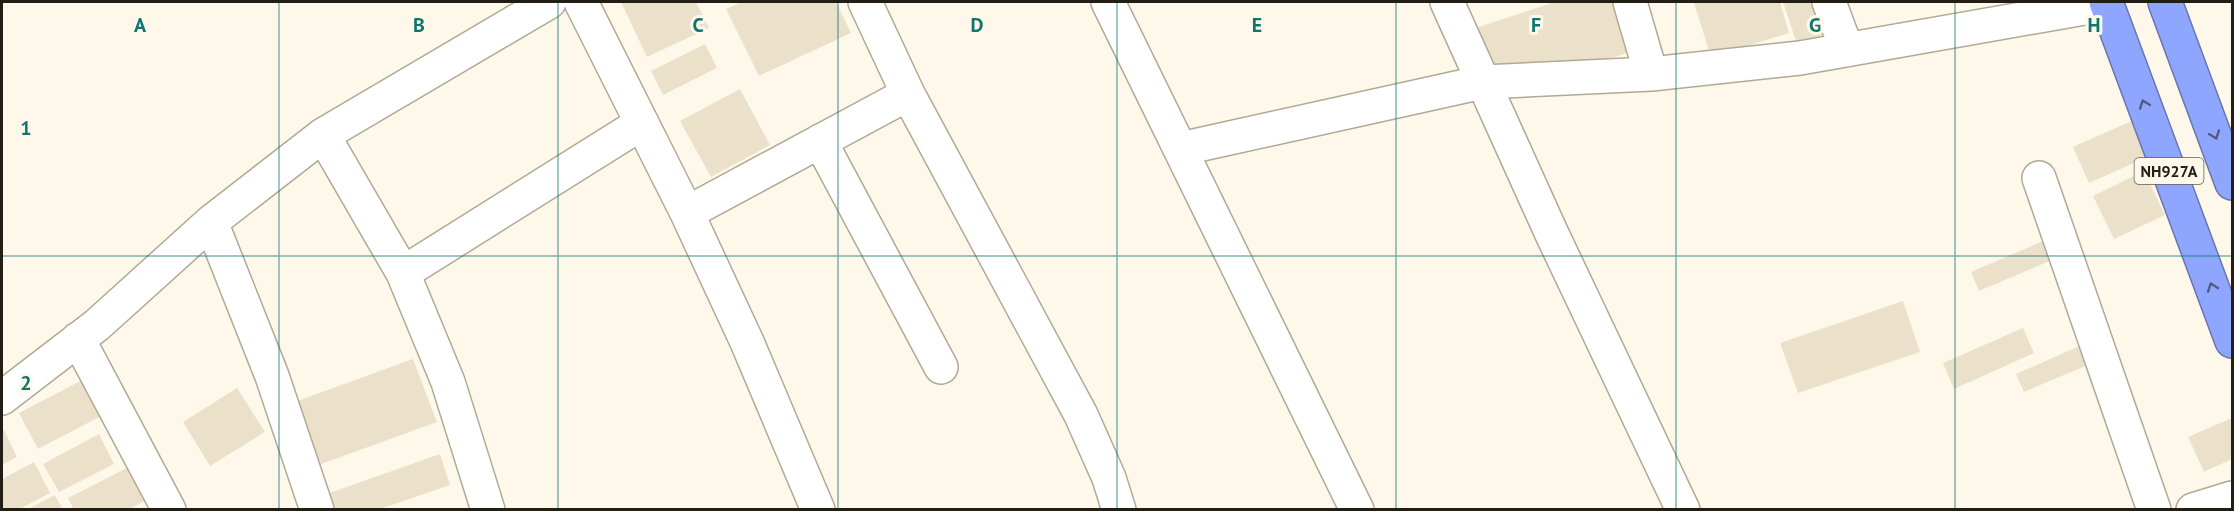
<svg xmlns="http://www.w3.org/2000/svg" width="2234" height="511" font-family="'PT Sans',sans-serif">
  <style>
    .building { fill: #ebe1cb }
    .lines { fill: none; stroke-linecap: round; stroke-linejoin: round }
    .street-casing { stroke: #b2a994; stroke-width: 36 }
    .highway-casing { stroke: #6976ad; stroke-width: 36 }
    .street { stroke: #fff; stroke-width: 33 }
    .highway { stroke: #8fa6ff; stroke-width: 33 }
    .oneway { stroke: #535b7f }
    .grid { fill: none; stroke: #0f766e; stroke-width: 1.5; stroke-opacity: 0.55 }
    .labels { text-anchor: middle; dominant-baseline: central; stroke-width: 6; stroke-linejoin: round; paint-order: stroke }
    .shield { fill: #fef8eb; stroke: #645f56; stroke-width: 1.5 }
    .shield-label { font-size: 16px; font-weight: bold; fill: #221e16 }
    .grid-label { font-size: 20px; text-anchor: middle; font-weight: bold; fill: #0f766e; stroke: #fef8eb; stroke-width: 6; stroke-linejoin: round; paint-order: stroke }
  </style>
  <rect width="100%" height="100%" fill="#fef8eb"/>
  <path class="building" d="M621 2H696L709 28 647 57Z
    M742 2H836L851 33 759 76 726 9Z
    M1555 2H1619L1636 50 1597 63 1487 69 1473 29Z
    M1697 2H1780L1789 33 1711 57 1694 3Z
    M1783 2H1817L1827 34 1797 44Z
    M705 44 717 68 663 95 651 71Z
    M740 89 770 145 711 177 680 121Z
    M2136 119 2152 155 2089 183 2073 147Z
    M2144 171 2165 215 2114 239 2093 196Z
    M2050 238 2059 257 1979 291 1971 272Z
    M1903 301 1920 352 1798 393 1780 343Z
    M2023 328 2034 353 1954 389 1943 363Z
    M2082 345 2090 364 2024 392 2016 374Z
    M413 359 437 422 313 467 289 404Z
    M86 378 105 414 38 449 19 413Z
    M237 388 265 432 210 466 183 422Z
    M2232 418V459L2204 472 2188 437Z
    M4 430 17 457 2 465V431Z
    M99 434 114 464 59 492 43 464Z
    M440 454 450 485 377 510H326L321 496Z
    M34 462 50 493 18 510H2V479Z
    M133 465 150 498 128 510H74L68 498Z
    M55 495 63 510H26Z"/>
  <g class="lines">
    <g class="street-casing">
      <path id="street" d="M581 2 687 213 747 342 818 510
        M865 2 908 94 1081 415 1109 478 1119 510
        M1108 2 1357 510
        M1447 2 1551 232 1683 510
        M1630 2 1651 74
        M1829 2 1847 50
        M323 135 403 273 448 382 488 510
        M820 141 941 367
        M1180 149 1483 82 1651 74 1800 58 2107 4
        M2039 178 2154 510
        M687 213 908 94
        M211 222 272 376 317 510
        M403 273 642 123
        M78 339 169 510
        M2 398 97 325 211 222 323 135 549 2
        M2193 510 2232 498"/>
    </g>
    <g class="highway-casing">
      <path id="highway" d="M2106 2 2232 341
        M2165 2 2232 183"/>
    </g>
    <use href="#street" class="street"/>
    <use href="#highway" class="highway"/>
  </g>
  <defs><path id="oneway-chevron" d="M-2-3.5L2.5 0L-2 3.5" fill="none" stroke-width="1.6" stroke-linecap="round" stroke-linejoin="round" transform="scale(1.5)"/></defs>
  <g class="oneway">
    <use href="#oneway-chevron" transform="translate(2144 104) rotate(-110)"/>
    <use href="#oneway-chevron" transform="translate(2215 135) rotate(70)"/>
    <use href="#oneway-chevron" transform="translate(2212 287) rotate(-110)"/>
  </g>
  <path class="grid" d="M279 2V510M558 2V510M838 2V510M1117 2V510M1396 2V510M1676 2V510M1955 2V510M2 256H2232"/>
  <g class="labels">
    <rect class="shield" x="2134.5" y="158" width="69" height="26" rx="4.5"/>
    <g class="shield-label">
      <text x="2169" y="171">NH927A</text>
    </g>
  </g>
  <g class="grid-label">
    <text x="140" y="32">A</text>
    <text x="419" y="32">B</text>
    <text x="698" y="32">C</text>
    <text x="977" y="32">D</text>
    <text x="1257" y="32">E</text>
    <text x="1536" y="32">F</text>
    <text x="1815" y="32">G</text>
    <text x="2094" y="32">H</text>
    <text x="26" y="135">1</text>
    <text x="26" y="390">2</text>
  </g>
  <rect width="2234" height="511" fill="none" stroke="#221e16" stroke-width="6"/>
</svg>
